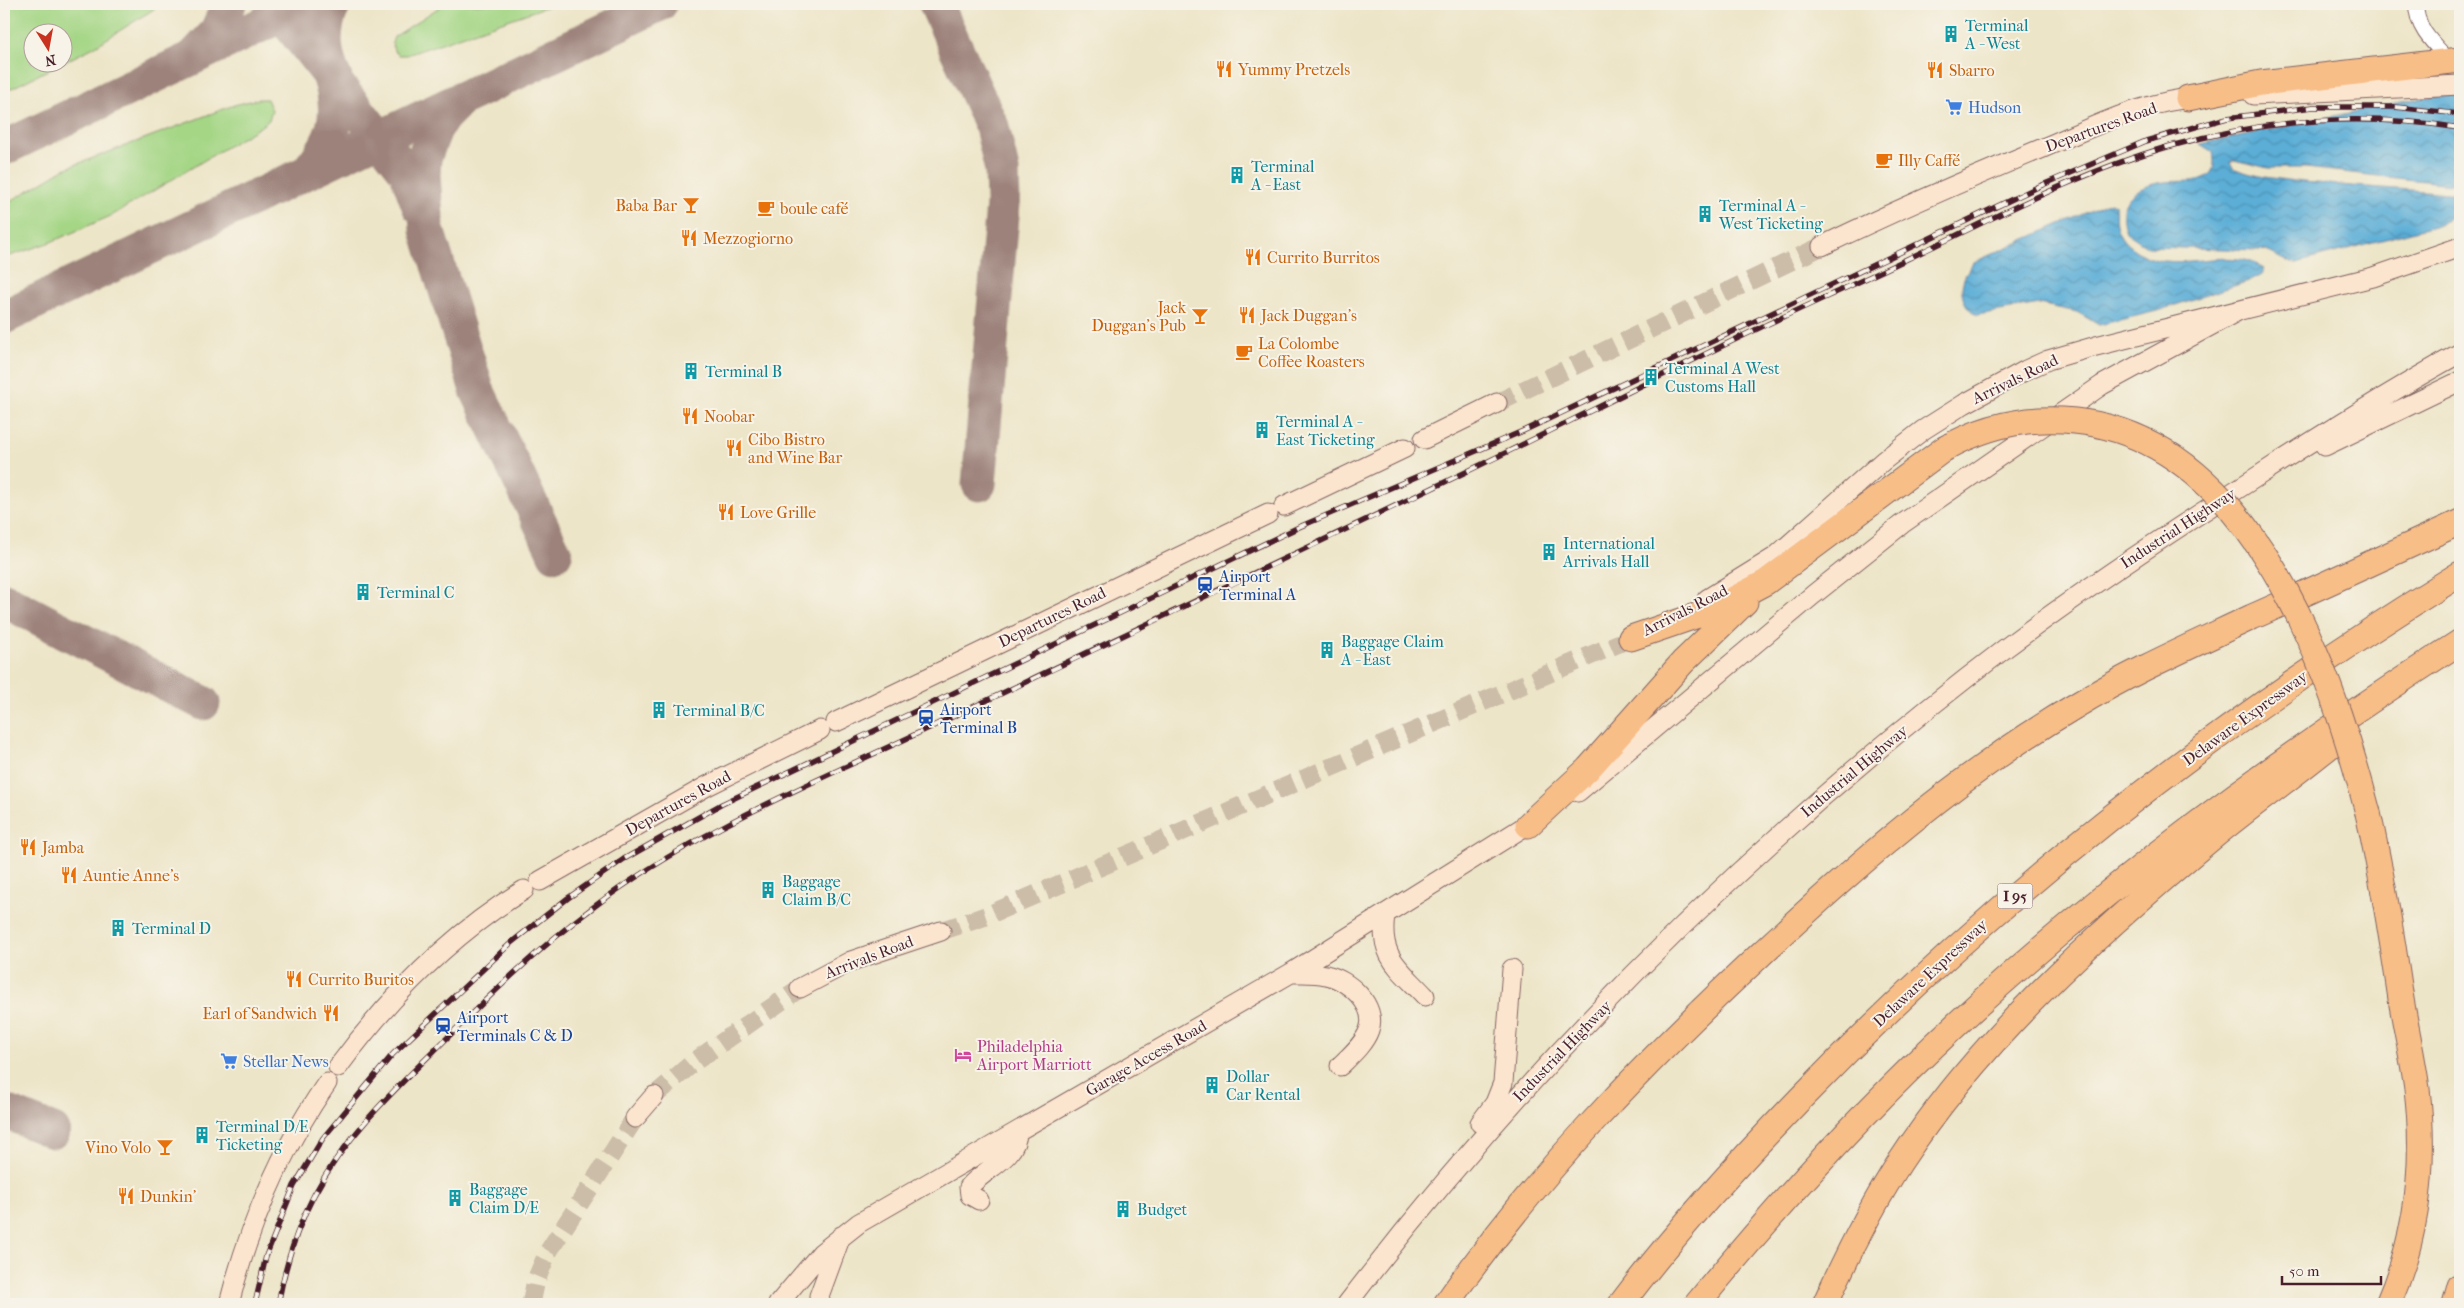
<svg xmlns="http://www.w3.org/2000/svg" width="2464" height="1308" font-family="'IM FELL French Canon',serif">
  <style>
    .grass { fill: #a4d685; stroke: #777a58; fill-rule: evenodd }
    .water { fill: url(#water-waves); stroke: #526681 }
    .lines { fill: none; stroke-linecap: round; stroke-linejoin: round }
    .taxiway { stroke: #9c827a; stroke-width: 35 }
    .secondary-tunnel { stroke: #ccbda9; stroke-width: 19; stroke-dasharray: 19 9; stroke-linecap: butt }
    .street-casing { stroke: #836462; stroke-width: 16 }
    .secondary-casing { stroke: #836462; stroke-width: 21 }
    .highway-casing { stroke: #836462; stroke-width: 27 }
    .street { stroke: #fff; stroke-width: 14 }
    .secondary { stroke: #fce5cf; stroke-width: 19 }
    .highway { stroke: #f7be88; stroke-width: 25 }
    .rail-casing { stroke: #4a1f2b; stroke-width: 5.5 }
    .rail { stroke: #f7f3e8; stroke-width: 4; stroke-dasharray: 11; stroke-linecap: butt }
    .highway-bridge-casing { stroke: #836462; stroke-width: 27; stroke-linecap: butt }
    .highway-bridge { stroke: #f7be88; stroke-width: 25 }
    .labels { text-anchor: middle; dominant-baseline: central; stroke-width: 4; stroke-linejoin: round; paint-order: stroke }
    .shield { fill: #f7f3e8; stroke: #7e5f64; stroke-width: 1 }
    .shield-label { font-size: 15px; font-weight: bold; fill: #4a1f2b }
    .culture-label { font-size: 16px; fill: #0d838f; stroke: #f7f3e8; text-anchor: start }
    .food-label { font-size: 16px; fill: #c56008; stroke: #f7f3e8; text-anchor: start }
    .shop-label { font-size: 16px; fill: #366cbe; stroke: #f7f3e8; text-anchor: start }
    .street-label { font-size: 16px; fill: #4a1f2b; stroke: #f7f3e8 }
    .transit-label { font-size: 16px; fill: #164399; stroke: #f7f3e8; text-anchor: start }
    .hotel-label { font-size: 16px; fill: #b23c85; stroke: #f7f3e8; text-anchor: start }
  </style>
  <defs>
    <pattern id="water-waves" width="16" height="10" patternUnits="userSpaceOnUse" patternTransform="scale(1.25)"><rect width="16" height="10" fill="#5baed7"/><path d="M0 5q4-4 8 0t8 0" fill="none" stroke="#4d8daf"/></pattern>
  </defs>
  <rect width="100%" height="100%" fill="#f7f3e8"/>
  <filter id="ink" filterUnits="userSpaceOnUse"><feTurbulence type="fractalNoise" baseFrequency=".02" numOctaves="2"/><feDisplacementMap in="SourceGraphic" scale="10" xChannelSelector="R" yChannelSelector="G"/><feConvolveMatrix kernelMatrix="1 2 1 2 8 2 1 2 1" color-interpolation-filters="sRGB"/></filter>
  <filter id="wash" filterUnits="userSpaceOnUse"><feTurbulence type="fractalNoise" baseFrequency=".0096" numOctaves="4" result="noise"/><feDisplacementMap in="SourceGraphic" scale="20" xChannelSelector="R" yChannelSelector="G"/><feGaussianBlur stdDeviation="1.12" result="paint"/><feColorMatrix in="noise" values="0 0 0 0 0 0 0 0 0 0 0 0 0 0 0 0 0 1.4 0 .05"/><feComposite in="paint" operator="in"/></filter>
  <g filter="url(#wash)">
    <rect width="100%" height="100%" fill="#ede5c8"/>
    <path class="grass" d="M4 4H162L94 47 4 92ZM32 32H62V62H32Z
      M444 4H554L407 55H399L394 51 392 43 394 37Z
      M258 99H267L272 110 269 120 260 127 113 215 51 242 4 258V205L64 169 234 105Z"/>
    <path class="water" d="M2460 95V185L2306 168H2268L2234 160 2230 162 2233 168C2254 177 2280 179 2304 182 2356 187 2408 189 2460 194V214L2437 225 2296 263C2282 261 2275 253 2262 250L2148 247 2126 232C2114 202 2136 185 2165 182 2178 180 2204 185 2212 171 2215 166 2214 158 2213 152L2200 144 2425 97Z
      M2110 202 2115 204C2116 213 2114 222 2118 231 2121 238 2126 244 2132 248 2173 280 2224 242 2264 268L2261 274 2249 281 2157 311 2099 325 2077 312 2039 304 1977 315C1956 302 1959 279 1974 262Z"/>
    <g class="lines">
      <path class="taxiway" d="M273 4 406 171 419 206
        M334 4C321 28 323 55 335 78
        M936 4 992 127 1002 170 1003 204 979 484
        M196 54 216 33 229 4
        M457 103 443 117 435 129 424 158 423 175 427 230 477 390 555 554
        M4 148 305 4
        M307 172C334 141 343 115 329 75
        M4 317 660 4
        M4 600 203 703
        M4 1111 53 1131"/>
    </g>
  </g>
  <g filter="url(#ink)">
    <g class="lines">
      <path class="secondary-tunnel" d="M1497 403 1822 246
        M941 931 986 916 1631 638
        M654 1096 694 1062 800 988
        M531 1304 536 1280 548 1252 635 1118"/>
      <g class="street-casing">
        <path id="street" d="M2416 4C2416 29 2434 44 2450 61"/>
      </g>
      <g class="secondary-casing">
        <path id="secondary" d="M2253 95 2460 85
          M1822 246C1894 211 1968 179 2043 148 2093 127 2146 100 2201 97
          M1424 439 1497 403
          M2325 446 2460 381
          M1284 506 1405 448
          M1707 599 1775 557 1883 461 1923 430 1964 404 2026 370 2048 360 2096 346 2373 277 2460 247
          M836 722 1268 514
          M1578 792 1813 595 1902 524 2102 385 2236 312
          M540 881 707 786 820 730
          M1385 915C1379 957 1398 967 1425 996
          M1291 973C1303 973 1315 972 1326 975 1348 979 1378 1006 1369 1030 1364 1044 1350 1056 1340 1066
          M800 988 851 961 941 931
          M338 1067C389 998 450 935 524 890
          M635 1118 654 1096
          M1480 1123 1495 1103 1503 1083 1512 969
          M979 1200 970 1195 969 1187C984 1169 1017 1158 1017 1132
          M229 1304C249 1226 281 1149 327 1083
          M778 1304 821 1253 859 1223 1291 973 1538 818
          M821 1304 819 1296 841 1236
          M1347 1304C1536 1057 1759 835 2007 647 2088 586 2172 531 2258 476 2324 433 2391 391 2460 353"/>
      </g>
      <g class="highway-casing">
        <path id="highway" d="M2188 98 2261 83 2460 60
          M1631 638 1713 610 1766 582 1944 449
          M2368 813C2382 875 2392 937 2401 999 2406 1029 2413 1059 2417 1089 2426 1164 2418 1235 2388 1304
          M1528 825 1588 769 1683 662 1745 602
          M1446 1304C1536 1175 1645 1062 1760 955 1858 863 1961 773 2077 705 2133 671 2193 645 2252 617 2322 586 2391 554 2460 522
          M1621 1304C1676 1231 1738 1163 1802 1097 1997 895 2221 721 2460 574
          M1697 1304C1778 1205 1863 1111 1957 1024 2111 880 2283 756 2460 642
          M1825 1304C1847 1255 1871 1207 1900 1162 1981 1038 2096 935 2208 841 2248 807 2292 777 2332 744
          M2455 1304 2460 1286"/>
      </g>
      <use href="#street" class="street"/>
      <use href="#secondary" class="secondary"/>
      <use href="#highway" class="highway"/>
      <g class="rail-casing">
        <path id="rail" d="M255 1304 266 1256 294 1186 323 1138 393 1054 512 942 568 898 624 859 722 804 1299 527 1523 431 2040 186 2146 141 2227 118 2313 107H2395L2460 114
          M278 1304C285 1267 296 1229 314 1195 345 1137 392 1092 438 1047 486 999 536 950 591 909 693 831 816 782 931 727 1102 646 1273 565 1443 483 1548 433 1651 380 1755 330 1806 306 1857 283 1907 259 1992 219 2077 173 2167 147 2265 119 2360 112 2460 128"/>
      </g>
      <use href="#rail" class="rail"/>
      <g class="highway-bridge-casing">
        <path id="highway-bridge" d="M1944 449C1984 426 2029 416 2075 421 2251 439 2331 668 2368 813"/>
      </g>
      <use href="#highway-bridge" class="highway-bridge"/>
    </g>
  </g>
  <defs>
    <g id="building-bare" transform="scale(1.35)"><path d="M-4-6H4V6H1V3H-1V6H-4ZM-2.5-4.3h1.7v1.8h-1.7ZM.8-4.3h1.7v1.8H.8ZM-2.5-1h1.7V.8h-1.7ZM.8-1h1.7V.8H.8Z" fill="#0f9aa8" stroke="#f7f3e8" stroke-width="2.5" paint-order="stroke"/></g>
    <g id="restaurant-bare" transform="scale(1.35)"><path d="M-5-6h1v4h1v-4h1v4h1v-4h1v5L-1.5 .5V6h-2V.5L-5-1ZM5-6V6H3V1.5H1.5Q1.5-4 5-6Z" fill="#e8710a" stroke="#f7f3e8" stroke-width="2.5" paint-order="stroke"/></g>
    <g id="supermarket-bare" transform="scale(1.35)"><path d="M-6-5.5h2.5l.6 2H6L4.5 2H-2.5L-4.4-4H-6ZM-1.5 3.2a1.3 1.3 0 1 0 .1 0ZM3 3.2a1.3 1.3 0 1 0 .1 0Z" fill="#3f7fe0" stroke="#f7f3e8" stroke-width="2.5" paint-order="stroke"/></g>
    <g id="cafe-bare" transform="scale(1.35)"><path d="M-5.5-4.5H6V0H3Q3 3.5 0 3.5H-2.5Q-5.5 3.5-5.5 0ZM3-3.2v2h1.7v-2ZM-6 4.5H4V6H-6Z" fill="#e8710a" stroke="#f7f3e8" stroke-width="2.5" paint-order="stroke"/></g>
    <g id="bar-bare" transform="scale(1.35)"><path d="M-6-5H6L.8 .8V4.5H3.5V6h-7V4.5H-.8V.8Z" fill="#e8710a" stroke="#f7f3e8" stroke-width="2.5" paint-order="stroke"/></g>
    <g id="station-bare" transform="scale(1.35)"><path d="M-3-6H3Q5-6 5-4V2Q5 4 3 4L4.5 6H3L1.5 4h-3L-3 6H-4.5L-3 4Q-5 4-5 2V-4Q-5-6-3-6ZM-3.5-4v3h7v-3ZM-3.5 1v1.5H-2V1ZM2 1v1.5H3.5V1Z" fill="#1a4fb4" stroke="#f7f3e8" stroke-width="2.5" paint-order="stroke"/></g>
    <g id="hotel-bare" transform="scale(1.35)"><path d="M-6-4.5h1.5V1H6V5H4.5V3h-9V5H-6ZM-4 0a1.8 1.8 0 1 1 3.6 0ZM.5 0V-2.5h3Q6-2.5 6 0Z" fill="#d1479c" stroke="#f7f3e8" stroke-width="2.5" paint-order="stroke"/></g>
  </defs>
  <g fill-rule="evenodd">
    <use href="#building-bare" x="1951" y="34"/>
    <use href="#restaurant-bare" x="1224" y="69"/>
    <use href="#restaurant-bare" x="1935" y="70"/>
    <use href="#supermarket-bare" x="1954" y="107"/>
    <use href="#cafe-bare" x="1884" y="160"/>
    <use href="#building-bare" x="1237" y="175"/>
    <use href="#bar-bare" x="691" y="205"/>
    <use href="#cafe-bare" x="766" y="208"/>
    <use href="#building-bare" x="1705" y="214"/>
    <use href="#restaurant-bare" x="689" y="238"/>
    <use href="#restaurant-bare" x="1253" y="257"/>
    <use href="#restaurant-bare" x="1247" y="315"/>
    <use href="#bar-bare" x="1200" y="316"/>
    <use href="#cafe-bare" x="1244" y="352"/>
    <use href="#building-bare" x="691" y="371"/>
    <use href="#building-bare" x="1651" y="377"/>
    <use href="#restaurant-bare" x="690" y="416"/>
    <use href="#building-bare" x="1262" y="430"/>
    <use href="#restaurant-bare" x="734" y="448"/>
    <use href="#restaurant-bare" x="726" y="512"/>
    <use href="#building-bare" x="1549" y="552"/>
    <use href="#station-bare" x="1205" y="585"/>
    <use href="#building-bare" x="363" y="592"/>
    <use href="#building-bare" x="1327" y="650"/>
    <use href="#building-bare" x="659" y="710"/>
    <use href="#station-bare" x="926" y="718"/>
    <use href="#restaurant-bare" x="28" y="847"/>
    <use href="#restaurant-bare" x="69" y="875"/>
    <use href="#building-bare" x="768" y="890"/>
    <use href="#building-bare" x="118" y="928"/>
    <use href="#restaurant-bare" x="294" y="979"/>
    <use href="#restaurant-bare" x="331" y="1013"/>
    <use href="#station-bare" x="443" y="1026"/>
    <use href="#hotel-bare" x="963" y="1055"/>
    <use href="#supermarket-bare" x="229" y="1061"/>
    <use href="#building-bare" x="1212" y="1085"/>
    <use href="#building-bare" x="202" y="1135"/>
    <use href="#bar-bare" x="165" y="1147"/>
    <use href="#restaurant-bare" x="126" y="1196"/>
    <use href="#building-bare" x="455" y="1198"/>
    <use href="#building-bare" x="1123" y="1209"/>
  </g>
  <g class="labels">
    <rect class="shield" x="1997.5" y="883.5" width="35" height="25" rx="4"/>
    <g class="shield-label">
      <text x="2015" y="896">I 95</text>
    </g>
    <g class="culture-label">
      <text x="1965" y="25">Terminal<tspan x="1965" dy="18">A - West</tspan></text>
      <text x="1251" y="166">Terminal<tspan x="1251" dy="18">A - East</tspan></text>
      <text x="1719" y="205">Terminal A -<tspan x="1719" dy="18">West Ticketing</tspan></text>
      <text x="1665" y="368">Terminal A West<tspan x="1665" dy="18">Customs Hall</tspan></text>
      <text x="705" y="371">Terminal B</text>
      <text x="1276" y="421">Terminal A -<tspan x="1276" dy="18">East Ticketing</tspan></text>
      <text x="1563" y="543">International<tspan x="1563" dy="18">Arrivals Hall</tspan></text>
      <text x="377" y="592">Terminal C</text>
      <text x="1341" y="641">Baggage Claim<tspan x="1341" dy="18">A - East</tspan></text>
      <text x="673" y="710">Terminal B/C</text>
      <text x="782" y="881">Baggage<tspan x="782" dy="18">Claim B/C</tspan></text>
      <text x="132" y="928">Terminal D</text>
      <text x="1226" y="1076">Dollar<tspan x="1226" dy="18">Car Rental</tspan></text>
      <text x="216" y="1126">Terminal D/E<tspan x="216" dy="18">Ticketing</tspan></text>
      <text x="469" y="1189">Baggage<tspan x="469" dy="18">Claim D/E</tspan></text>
      <text x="1137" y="1209">Budget</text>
    </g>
    <g class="food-label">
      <text x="1238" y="69">Yummy Pretzels</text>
      <text x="1949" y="70">Sbarro</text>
      <text x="1898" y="160">Illy Caffé</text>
      <text x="677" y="205" text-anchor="end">Baba Bar</text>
      <text x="780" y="208">boule café</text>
      <text x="703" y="238">Mezzogiorno</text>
      <text x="1267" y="257">Currito Burritos</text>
      <text x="1186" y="307" text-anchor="end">Jack<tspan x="1186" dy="18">Duggan's Pub</tspan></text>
      <text x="1261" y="315">Jack Duggan's</text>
      <text x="1258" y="343">La Colombe<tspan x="1258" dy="18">Coffee Roasters</tspan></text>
      <text x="704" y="416">Noobar</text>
      <text x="748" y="439">Cibo Bistro<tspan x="748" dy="18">and Wine Bar</tspan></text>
      <text x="740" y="512">Love Grille</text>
      <text x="42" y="847">Jamba</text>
      <text x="83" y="875">Auntie Anne's</text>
      <text x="308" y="979">Currito Buritos</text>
      <text x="317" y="1013" text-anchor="end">Earl of Sandwich</text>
      <text x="151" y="1147" text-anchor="end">Vino Volo</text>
      <text x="140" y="1196">Dunkin'</text>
    </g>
    <g class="shop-label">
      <text x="1968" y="107">Hudson</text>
      <text x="243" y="1061">Stellar News</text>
    </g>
    <g class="street-label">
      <text transform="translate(2101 127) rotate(-20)">Departures Road</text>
      <text transform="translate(2015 379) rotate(-26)">Arrivals Road</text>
      <text transform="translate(2178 528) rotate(-33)">Industrial Highway</text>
      <text transform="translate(1685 610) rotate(-27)">Arrivals Road</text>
      <text transform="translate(1052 617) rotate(-26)">Departures Road</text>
      <text transform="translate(2245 718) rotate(-36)">Delaware Expressway</text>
      <text transform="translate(1854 771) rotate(-40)">Industrial Highway</text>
      <text transform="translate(678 803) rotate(-29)">Departures Road</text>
      <text transform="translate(869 957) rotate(-21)">Arrivals Road</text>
      <text transform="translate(1930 973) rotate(-43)">Delaware Expressway</text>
      <text transform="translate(1562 1051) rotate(-46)">Industrial Highway</text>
      <text transform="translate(1146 1058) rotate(-30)">Garage Access Road</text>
    </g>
    <g class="transit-label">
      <text x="1219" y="576">Airport<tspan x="1219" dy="18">Terminal A</tspan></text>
      <text x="940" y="709">Airport<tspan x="940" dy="18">Terminal B</tspan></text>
      <text x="457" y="1017">Airport<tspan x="457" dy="18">Terminals C &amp; D</tspan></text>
    </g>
    <g class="hotel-label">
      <text x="977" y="1046">Philadelphia<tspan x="977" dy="18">Airport Marriott</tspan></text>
    </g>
  </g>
  <rect width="2464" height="1308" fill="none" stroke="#f7f3e8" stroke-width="20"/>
  <g transform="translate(48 48) rotate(169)"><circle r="24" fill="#f7f3e8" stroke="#b29e9c"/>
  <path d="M0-4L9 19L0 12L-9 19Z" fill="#c8321e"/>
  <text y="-8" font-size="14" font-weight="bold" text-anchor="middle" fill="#4a1f2b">N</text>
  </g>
  <path d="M2282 1276v8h99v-8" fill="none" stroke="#4a1f2b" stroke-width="2.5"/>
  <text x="2289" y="1276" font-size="15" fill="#4a1f2b" stroke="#f7f3e8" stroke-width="4" paint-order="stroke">50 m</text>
</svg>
